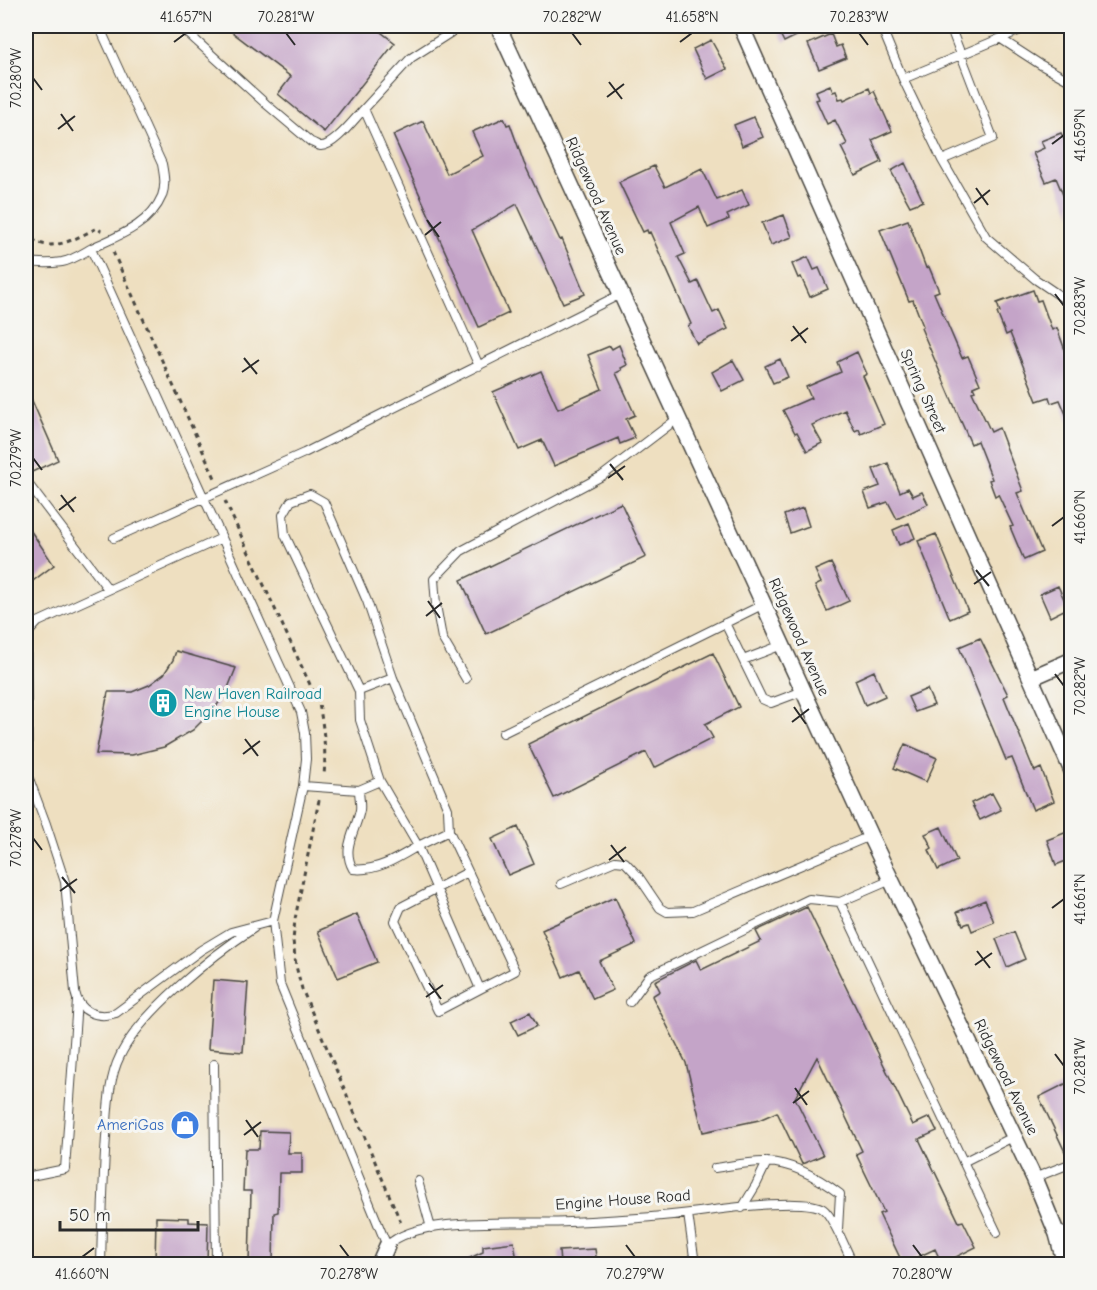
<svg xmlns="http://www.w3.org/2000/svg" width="1097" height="1290" font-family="'Comic Neue',sans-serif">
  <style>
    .building { fill: #c4a4c8 }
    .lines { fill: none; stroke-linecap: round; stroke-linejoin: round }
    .service-casing { stroke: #484641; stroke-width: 10 }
    .minor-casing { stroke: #484641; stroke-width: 18 }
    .path { stroke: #484641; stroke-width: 3; stroke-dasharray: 4.5 4.5; stroke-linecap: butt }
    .service { stroke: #fff; stroke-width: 8 }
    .minor { stroke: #fff; stroke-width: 15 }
    .ticks { fill: none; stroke: #2b2b2b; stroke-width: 2 }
    .labels { text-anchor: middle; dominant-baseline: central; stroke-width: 6; stroke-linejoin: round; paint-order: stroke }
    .street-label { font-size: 16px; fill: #2b2b2b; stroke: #f6f6f2 }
    .culture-label { font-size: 16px; fill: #0d838f; stroke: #f6f6f2; text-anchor: start }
    .shop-label { font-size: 16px; fill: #366cbe; stroke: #f6f6f2; text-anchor: end }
    .neatline { fill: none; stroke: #2b2b2b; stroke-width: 2 }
    .ticks-label { font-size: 15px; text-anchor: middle; fill: #2b2b2b }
  </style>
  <rect width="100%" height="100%" fill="#f6f6f2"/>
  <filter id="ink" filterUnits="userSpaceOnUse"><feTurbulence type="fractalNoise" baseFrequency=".0167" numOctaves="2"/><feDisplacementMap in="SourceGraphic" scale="12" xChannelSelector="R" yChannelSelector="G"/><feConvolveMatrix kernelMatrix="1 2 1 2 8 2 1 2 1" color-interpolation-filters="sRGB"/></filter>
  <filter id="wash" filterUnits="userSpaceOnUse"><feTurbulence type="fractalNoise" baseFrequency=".008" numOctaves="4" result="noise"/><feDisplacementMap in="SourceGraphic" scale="24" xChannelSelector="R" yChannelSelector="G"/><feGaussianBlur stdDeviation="1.35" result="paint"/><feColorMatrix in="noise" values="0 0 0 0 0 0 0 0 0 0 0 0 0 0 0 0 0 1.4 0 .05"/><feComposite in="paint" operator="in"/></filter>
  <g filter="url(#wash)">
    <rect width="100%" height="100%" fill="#eedfc0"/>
    <g id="blocks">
      <path class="building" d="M224 26H373L395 43 324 132 278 94 291 77Z
        M776 26H817L784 42Z
        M831 34 836 47 841 45 846 58 819 69 808 44Z
        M711 40 727 69 707 79 693 49Z
        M830 85 833 92 836 91 839 99 843 98 844 100 869 88 871 93 874 91 892 131 872 140 882 162 855 175 841 147 847 144 835 120 827 124 816 100 819 99 816 91Z
        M754 117 763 137 742 146 734 125Z
        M504 118 507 125 510 124 524 163 560 240 562 239 585 294 563 303 517 204 472 230 509 313 479 327 393 135 423 121 447 174 483 156 472 132Z
        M1061 133 1064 139 1071 136V214L1056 178 1046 182 1033 153 1044 148 1041 141Z
        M905 163 923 201 910 206 891 171Z
        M654 166 665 187 702 169 717 200 742 190 749 205 727 215 729 219 708 228 699 207 671 222 685 254 678 257 692 284 698 281 713 313 719 310 728 329 697 344 688 326 691 324 650 232 648 233 647 230 643 232 619 182Z
        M784 215 792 237 771 245 762 223Z
        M908 220 926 268 929 267 939 291 934 293 962 358 968 356 980 384 973 387 975 391 972 392 991 432 999 428 1023 491 1017 493 1042 552 1024 560 1010 527 1013 526 998 494 995 496 989 480 992 479 977 441 971 444 960 419 921 328 923 326 913 300 909 301 880 230Z
        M808 257 814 270 819 268 828 289 810 297 801 277 798 278 792 264Z
        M1033 290 1037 301 1041 300 1052 330 1057 328 1071 367V426L1060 400 1051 403 1049 397 1037 401 1010 333 1006 335 997 313 1000 312 997 303Z
        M619 345 627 365 621 368 622 370 616 373 635 415 626 419 635 438 620 444 618 438 554 466 542 440 519 450 493 392 541 371 558 409 602 389 588 355 610 346 612 349Z
        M857 352 867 374 863 376 884 424 861 434 859 429 855 431 845 410 812 425 822 443 807 451 797 432 795 433 783 410 811 398 806 387 841 372 837 362Z
        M780 359 788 377 773 383 765 366Z
        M733 360 744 380 722 391 712 372Z
        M26 387 58 460 32 472 26 458Z
        M888 463 900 492 908 488 913 496 922 492 928 504 897 519 888 502 870 508 864 492 880 486 873 469Z
        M621 503 646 557 486 634 461 580Z
        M803 508 809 526 790 533 784 515Z
        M909 523 915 538 899 545 893 530Z
        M26 524 54 565 26 586Z
        M936 534 968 611 950 619 918 541Z
        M831 563 849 601 827 611 815 586 821 583 815 570Z
        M1058 586 1068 608 1050 617 1040 594Z
        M980 638 1008 695 1004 697 1033 768 1035 771 1041 768 1054 801 1033 810 1012 758 1006 760 959 647Z
        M176 651 236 668 228 688 216 707 193 730 164 747 132 755 96 754 108 692H132L149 685 164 674 173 660Z
        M713 653 739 707 705 724 713 738 654 768 646 752 554 798 528 744Z
        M874 671 885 696 865 705 855 680Z
        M927 689 934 705 915 712 908 697Z
        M905 744 937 758 926 782 894 768Z
        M992 793 1001 810 980 820 971 803Z
        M518 827 534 864 508 875 492 839Z
        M941 827 957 861 938 870 929 850 932 848 925 834Z
        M1067 832 1071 845V859L1056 865 1047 840Z
        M615 897 636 944 599 961 613 990 593 999 579 970 563 977 542 930Z
        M985 900 994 922 972 931 969 923 963 925 957 912Z
        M807 907 913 1125 930 1117 937 1131 919 1139 959 1222 963 1221 976 1247 942 1264 935 1249 903 1264 879 1214 884 1212 856 1154 862 1151 817 1057 795 1098 823 1155 802 1164 777 1112 759 1120 703 1132 686 1063 652 996 660 991 655 981 696 960 701 970 761 941 756 931Z
        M357 914 377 962 338 978 318 931Z
        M1014 932 1025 959 1007 967 996 939Z
        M213 980 248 983 243 1052 208 1049Z
        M530 1012 537 1026 518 1035 511 1021Z
        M1067 1083 1071 1092V1157L1068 1158 1039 1097Z
        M260 1131 289 1132 288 1153H302V1173H279L278 1212 274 1213 273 1264H249L251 1191H243L245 1149H259Z
        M156 1217 189 1218V1222L208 1223 207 1264H155Z
        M514 1242 517 1261 495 1264H457L483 1252V1246Z
        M595 1249 597 1264H560L559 1251Z"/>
    </g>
  </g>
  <g filter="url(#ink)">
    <use href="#blocks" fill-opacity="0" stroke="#484641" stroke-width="1.5"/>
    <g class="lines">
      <g class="service-casing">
        <path id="service" d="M180 26 266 104 311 142C312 142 319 146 320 146 333 148 355 118 364 109L479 366
          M881 26 903 79 942 160 986 237 1035 279 1072 304
          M1001 39 1041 65 1072 82
          M903 79 1030 26
          M364 109 411 58 461 26
          M942 160 993 138 950 26
          M91 249 301 712 305 733 306 759 303 786 273 921 280 984 387 1246C418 1214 524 1225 569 1222 617 1220 666 1217 714 1210 734 1207 808 1198 823 1209 833 1216 847 1252 853 1264
          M26 261C38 264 49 264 62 262 73 260 83 253 92 248 118 236 150 225 162 196 166 185 164 175 162 164L99 26
          M26 481 108 589
          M114 538 304 453 621 294
          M222 538 38 622 26 635 28 776 46 824 65 882 75 992C79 1012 97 1019 116 1013L201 950 231 932 273 921
          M725 623 762 699 771 703 803 691
          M743 660 782 645
          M466 679 442 638 436 605 434 579 461 551 602 476 677 419
          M359 691 393 678
          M503 733 764 604
          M303 786 359 790 380 781 360 720 359 691 285 535 283 515 291 501 310 494 324 502 367 601 393 678 448 809 449 831 418 846 380 781
          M359 790C359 796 361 804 360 810 356 831 341 848 353 869 376 872 398 858 418 846L480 989 515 971 449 831
          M468 872 401 907 395 921 438 1011 480 989
          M561 884 615 861 625 862 639 877 660 908 667 912 693 911 870 836
          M840 902 997 1233
          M630 1002 649 976 809 899 840 902 891 880
          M214 1064 216 1264
          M963 1162 1015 1136
          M715 1168C731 1166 750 1161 767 1162 793 1163 820 1179 840 1194L838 1229
          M26 1177 65 1169 77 1001
          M1034 1178 1072 1163
          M418 1181 431 1228
          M742 1208 756 1185 767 1162
          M688 1214 695 1264
          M1057 1234 1072 1227
          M101 1264C102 1222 103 1179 106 1137 108 1111 108 1080 120 1056 141 1012 213 955 254 928"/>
      </g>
      <g class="minor-casing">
        <path id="minor" d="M498 26 870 836 1034 1178 1057 1234 1065 1264
          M741 26 1072 771
          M1031 678 1072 660
          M379 1264 387 1246"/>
      </g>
      <path class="path" d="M26 233C45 257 75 239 97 228L101 231
        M113 252 215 478
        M225 501 319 704C324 729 326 751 324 776
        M319 800 295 919 293 941 296 966 302 989 401 1223"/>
      <use href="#service" class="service"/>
      <use href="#minor" class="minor"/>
    </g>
  </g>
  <path class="ticks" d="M286 33 295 45M572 33 581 45M859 33 868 45M174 42 186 33M680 42 692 33M33 78 42 90M609 82 622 99M607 97 624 84M61 114 73 131M58 129 75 116M1052 144 1064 135M976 188 988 205M974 203 990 190M427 220 439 237M425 235 441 222M1055 294 1064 306M793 326 806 343M791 341 808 328M244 358 257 374M242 372 259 360M33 458 42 470M610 464 623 480M608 478 625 466M61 495 74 512M59 510 76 497M1052 526 1064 517M976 570 989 586M974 584 991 572M428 601 440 618M426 616 442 603M1055 674 1064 686M794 707 806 724M792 722 809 709M245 739 258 756M243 754 260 741M33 838 42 850M611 845 624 862M609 860 626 847M62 877 75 893M60 891 77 879M1052 908 1064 899M977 951 990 968M975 965 992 953M429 983 441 999M426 997 443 985M1055 1054 1064 1066M795 1088 807 1105M793 1103 809 1091M246 1120 258 1137M244 1135 261 1122M340 1245 349 1257M626 1245 635 1257M913 1245 922 1257M82 1257 94 1248"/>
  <defs>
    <g id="building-disc" transform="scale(1.5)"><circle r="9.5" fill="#0f9aa8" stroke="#f6f6f2"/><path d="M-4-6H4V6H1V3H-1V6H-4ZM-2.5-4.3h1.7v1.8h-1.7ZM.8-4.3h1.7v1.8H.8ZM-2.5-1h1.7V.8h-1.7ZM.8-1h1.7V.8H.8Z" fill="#fff"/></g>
    <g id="shop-disc" transform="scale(1.5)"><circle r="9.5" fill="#3f7fe0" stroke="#f6f6f2"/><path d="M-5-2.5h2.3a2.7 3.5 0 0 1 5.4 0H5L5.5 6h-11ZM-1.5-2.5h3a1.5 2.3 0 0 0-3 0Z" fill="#fff"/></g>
  </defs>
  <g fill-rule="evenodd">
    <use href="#building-disc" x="163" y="703"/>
    <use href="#shop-disc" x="185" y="1125"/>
  </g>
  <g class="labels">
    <g class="street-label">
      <text transform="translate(596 196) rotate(66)">Ridgewood Avenue</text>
      <text transform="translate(923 391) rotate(66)">Spring Street</text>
      <text transform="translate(799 637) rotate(66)">Ridgewood Avenue</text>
      <text transform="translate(1006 1077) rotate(64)">Ridgewood Avenue</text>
      <text transform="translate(623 1200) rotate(-4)">Engine House Road</text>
    </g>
    <g class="culture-label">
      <text x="184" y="694">New Haven Railroad<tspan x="184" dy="18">Engine House</tspan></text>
    </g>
    <g class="shop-label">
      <text x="164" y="1125">AmeriGas</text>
    </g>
  </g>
  <rect width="1097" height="1290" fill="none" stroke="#f6f6f2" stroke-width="66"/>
  <path d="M60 1221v9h138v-9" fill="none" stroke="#2b2b2b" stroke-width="3"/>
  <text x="69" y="1221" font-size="18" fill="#2b2b2b" stroke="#f6f6f2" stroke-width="4.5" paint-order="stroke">50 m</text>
  <rect x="33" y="33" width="1031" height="1224" class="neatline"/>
  <g class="ticks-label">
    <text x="186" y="22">41.657°N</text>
    <text x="286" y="22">70.281°W</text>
    <text x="572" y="22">70.282°W</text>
    <text x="692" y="22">41.658°N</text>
    <text x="859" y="22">70.283°W</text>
    <text transform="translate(16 78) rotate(-90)" y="5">70.280°W</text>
    <text transform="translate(1080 135) rotate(-90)" y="5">41.659°N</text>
    <text transform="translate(1080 306) rotate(-90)" y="5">70.283°W</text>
    <text transform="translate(16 458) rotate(-90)" y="5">70.279°W</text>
    <text transform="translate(1080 517) rotate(-90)" y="5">41.660°N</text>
    <text transform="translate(1080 686) rotate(-90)" y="5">70.282°W</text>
    <text transform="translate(16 838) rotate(-90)" y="5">70.278°W</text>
    <text transform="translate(1080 899) rotate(-90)" y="5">41.661°N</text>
    <text transform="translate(1080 1066) rotate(-90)" y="5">70.281°W</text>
    <text x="82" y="1279">41.660°N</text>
    <text x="349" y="1279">70.278°W</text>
    <text x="635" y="1279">70.279°W</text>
    <text x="922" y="1279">70.280°W</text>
  </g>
</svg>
